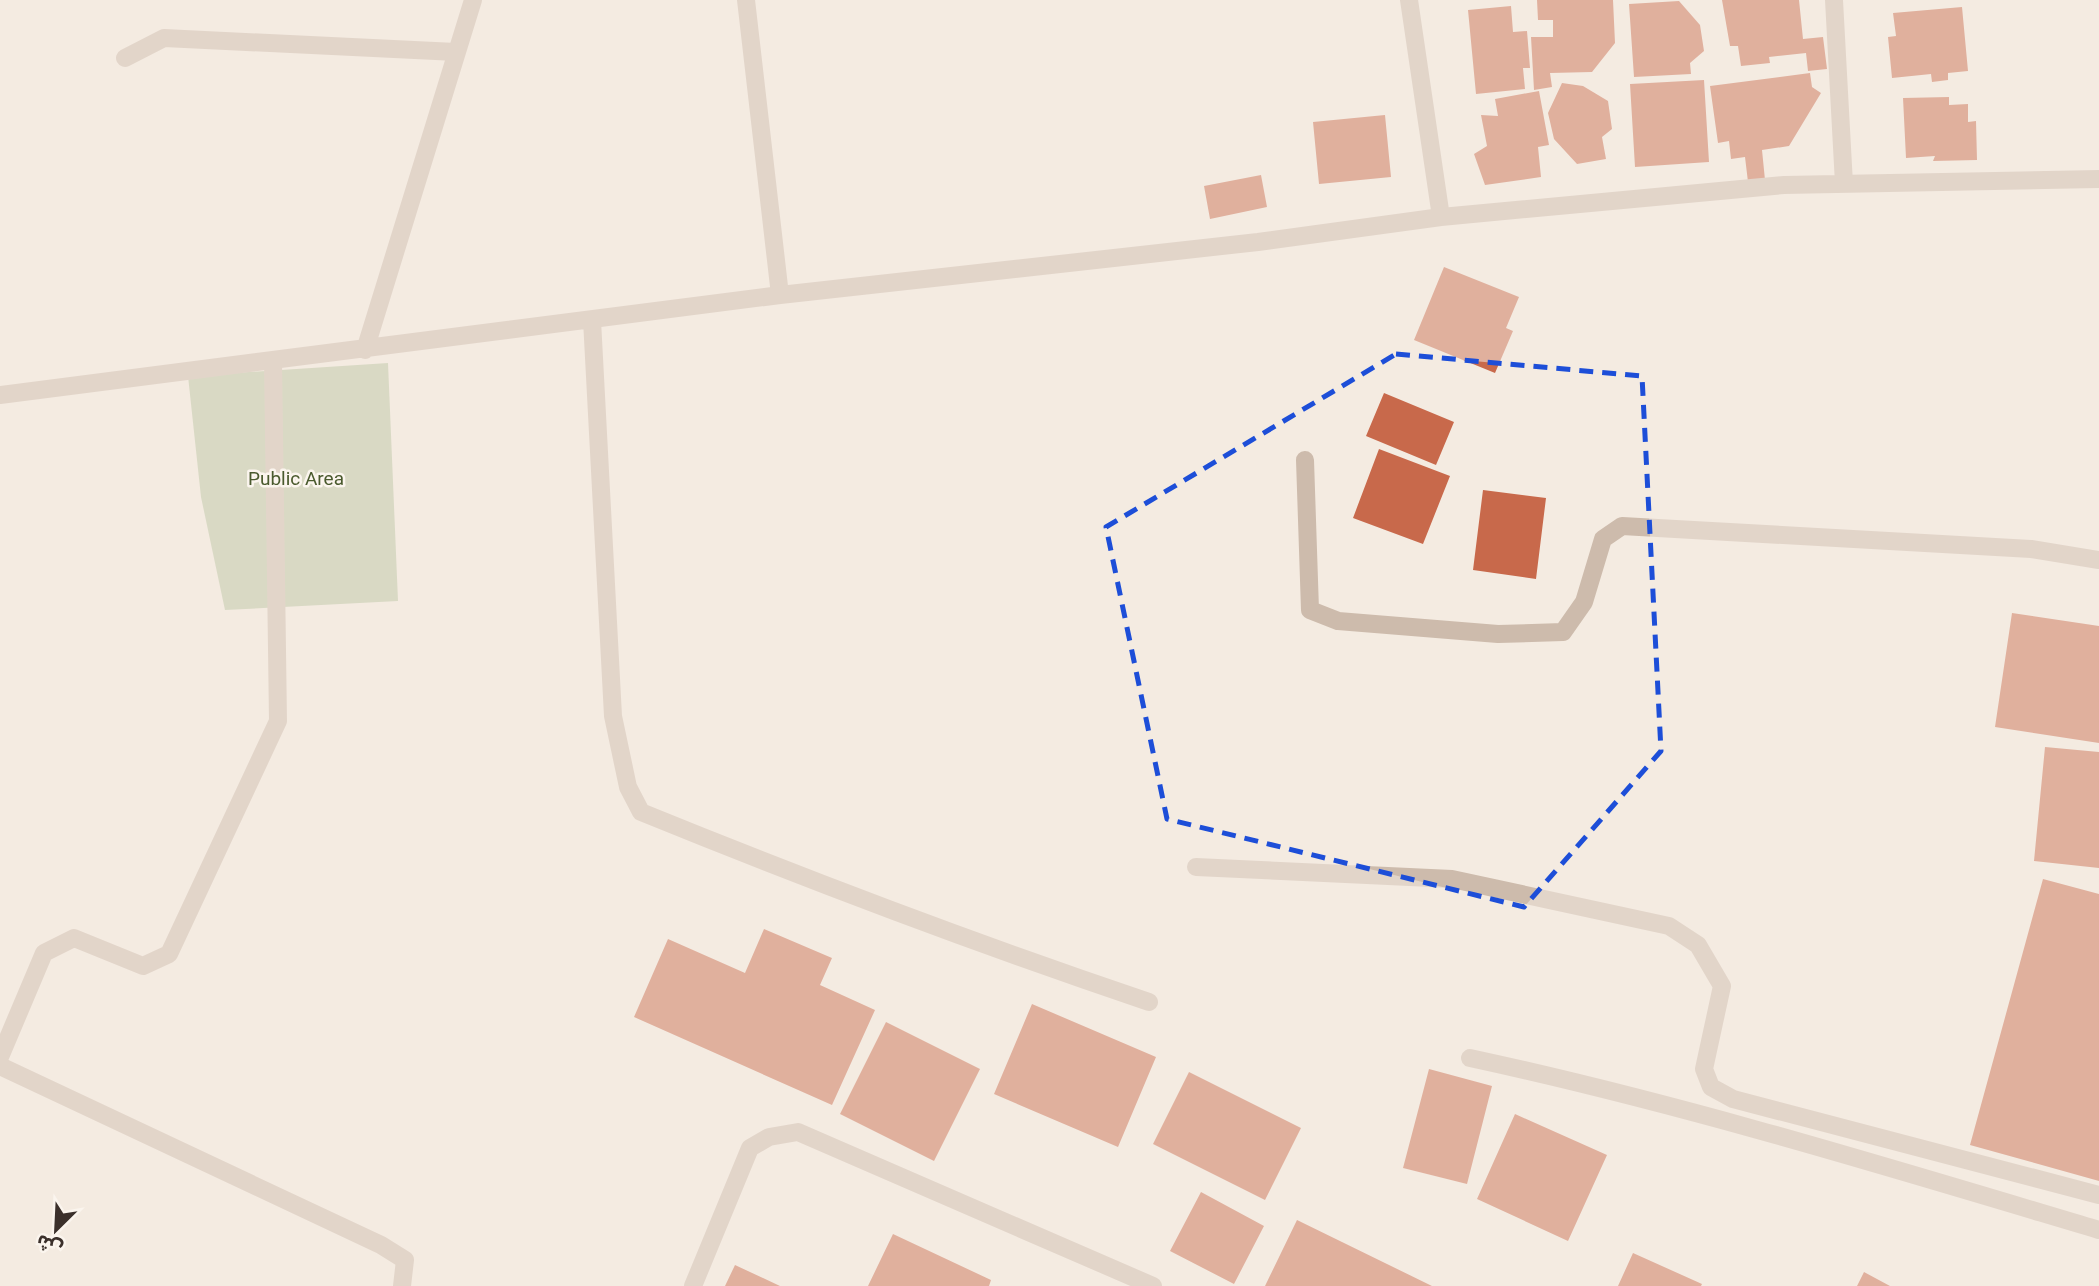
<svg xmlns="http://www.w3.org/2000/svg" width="2099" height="1286" font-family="Roboto,'Noto Sans Arabic',sans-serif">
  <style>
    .green { fill: #b8c4a0 }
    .building { fill: #c8694b }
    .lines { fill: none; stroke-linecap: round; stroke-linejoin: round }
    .minor { stroke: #cdbbac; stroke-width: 18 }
    .marked { fill: none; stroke: #1d4ed8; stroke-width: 5; stroke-dasharray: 14 9; stroke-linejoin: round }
    .labels { text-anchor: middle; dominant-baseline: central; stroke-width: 5; stroke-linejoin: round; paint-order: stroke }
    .park-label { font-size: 19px; fill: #4a5a2e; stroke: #fbf5ee }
  </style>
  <rect width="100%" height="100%" fill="#f4ebe1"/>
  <path class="green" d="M388 363 398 601 225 610 201 497 188 376Z"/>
  <path class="building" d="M1537 0H1613L1615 43 1592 72 1550 73 1552 87 1534 90 1531 37H1553V20H1538Z
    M1722 0H1799L1803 39 1823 37 1827 69 1808 71 1806 53 1769 57 1770 63 1741 66 1738 46H1730Z
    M1679 1 1700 25 1704 51 1690 63 1691 74 1634 77 1629 4Z
    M1511 6 1513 32 1527 31 1530 68H1523L1525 89 1476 94 1468 10Z
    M1962 7 1968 71 1948 73V80L1932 82 1931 74 1892 78 1888 37 1896 36 1893 13Z
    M1810 73 1812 87 1821 93 1789 146 1762 150 1765 180 1748 182 1745 157 1731 159 1729 141 1718 143 1710 86Z
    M1704 80 1709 162 1635 167 1630 84Z
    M1562 83 1583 86 1608 101 1612 129 1602 137 1606 159 1577 164 1554 139 1548 113Z
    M1539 91 1549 145 1538 147 1541 177 1485 185 1474 154 1487 146 1481 115 1498 116 1495 99Z
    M1949 97V105L1968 104V122L1976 121 1977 160 1933 161 1935 156 1906 158 1903 98Z
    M1385 115 1391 177 1319 184 1313 122Z
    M1261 175 1267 207 1210 219 1204 186Z
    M1444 267 1519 297 1506 328 1513 331 1495 373 1414 340Z
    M1384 393 1454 422 1436 465 1366 436Z
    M1379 449 1450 476 1423 544 1353 518Z
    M1483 490 1546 498 1536 579 1473 570Z
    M2012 613 2099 626V743L1995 727Z
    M2045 747 2099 752V868L2034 861Z
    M2043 879 2099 894V1181L1970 1145Z
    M764 929 832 958 820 985 875 1010 832 1105 634 1017 668 939 745 973Z
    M1032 1004 1156 1057 1118 1147 994 1094Z
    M886 1022 980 1069 934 1161 840 1114Z
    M1429 1069 1492 1086 1467 1184 1403 1168Z
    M1189 1072 1301 1128 1265 1200 1153 1144Z
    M1515 1114 1607 1155 1568 1241 1477 1199Z
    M1201 1192 1264 1226 1234 1284 1170 1251Z
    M1297 1220 1432 1286H1265Z
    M893 1234 991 1280 989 1286H868Z
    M1633 1253 1702 1284 1701 1286H1618Z
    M735 1265 780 1286H725Z
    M1864 1272 1890 1286H1857Z"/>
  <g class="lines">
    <path class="minor" d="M746 0 780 295
      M1409 0 1441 217
      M1834 0 1844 184
      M125 58 164 38 456 52
      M592 320 613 716 628 787 641 812C808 880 977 944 1149 1002
      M365 350 473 0
      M0 395 780 295 1258 242 1441 217 1784 185 2099 179
      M1305 460 1310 610 1338 621 1498 634 1563 632 1584 602 1603 539 1622 526 2031 549 2099 560
      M1196 867 1452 879 1669 926 1698 945 1722 986 1704 1069 1711 1087 1733 1099 2099 1195
      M0 1057 44 953 74 938 143 966 169 954 278 721 273 361
      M1470 1058C1683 1104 1891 1168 2099 1230
      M0 1066 381 1245 405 1260 402 1286
      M693 1286 750 1148 769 1137 798 1132 1153 1286"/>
  </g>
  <path d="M0 0H2099V1286H0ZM1396 354 1642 376 1661 751 1524 907 1167 819 1106 527Z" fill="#f4ebe1" fill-opacity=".55" fill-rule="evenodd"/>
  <path class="marked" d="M1396 354 1642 376 1661 751 1524 907 1167 819 1106 527Z"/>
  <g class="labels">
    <g class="park-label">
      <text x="296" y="478">Public Area</text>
    </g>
  </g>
  <g transform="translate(56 1230) rotate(204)" stroke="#fbf5ee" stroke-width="5" paint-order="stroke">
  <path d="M0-5L12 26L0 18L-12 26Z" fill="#3b302b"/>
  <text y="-10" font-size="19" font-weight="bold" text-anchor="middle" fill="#3b302b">ش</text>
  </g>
</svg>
